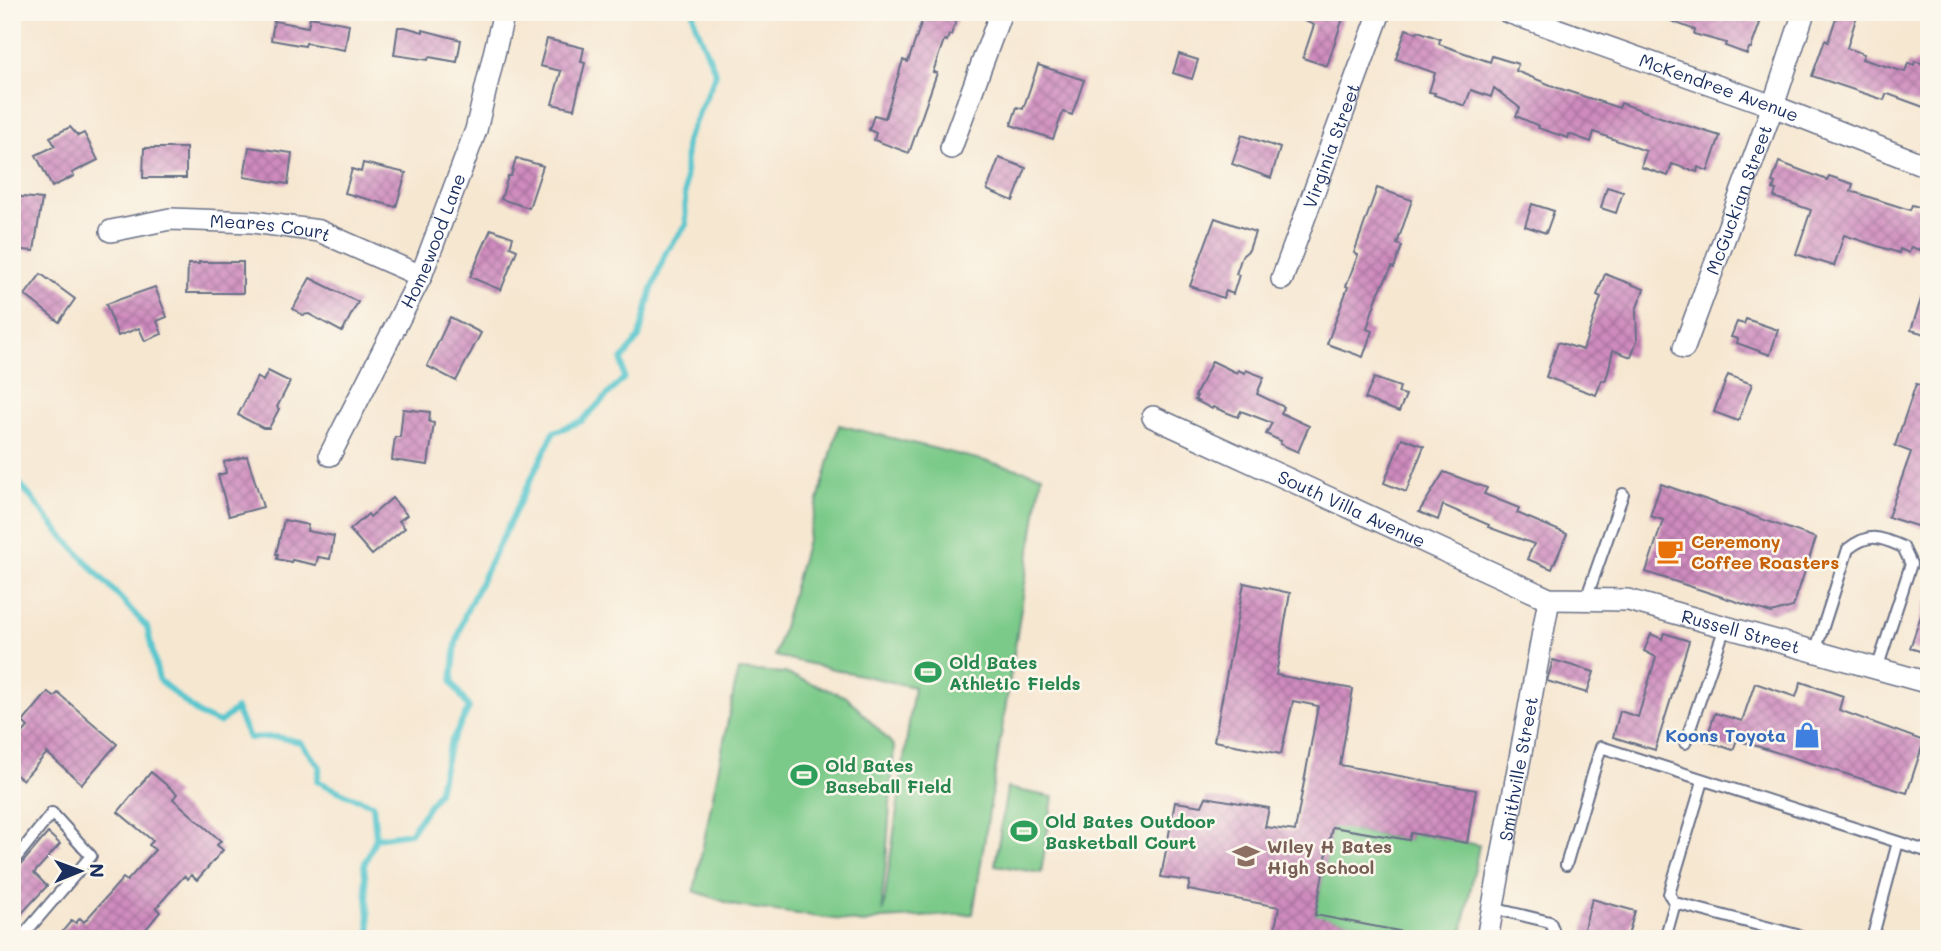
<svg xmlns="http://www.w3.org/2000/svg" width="1941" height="951" font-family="Mali,sans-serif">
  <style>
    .green { fill: #7cca89; stroke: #4c7c74; stroke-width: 2 }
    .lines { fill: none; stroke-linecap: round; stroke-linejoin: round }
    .stream { stroke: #59c6ce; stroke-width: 6 }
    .building { fill: url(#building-cross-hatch) }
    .service-casing { stroke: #686f86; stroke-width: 14 }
    .minor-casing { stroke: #686f86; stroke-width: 24 }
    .service { stroke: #fff; stroke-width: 10 }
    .minor { stroke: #fff; stroke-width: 21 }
    .labels { text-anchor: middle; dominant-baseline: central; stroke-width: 5; stroke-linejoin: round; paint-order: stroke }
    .street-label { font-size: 18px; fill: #1b2f5e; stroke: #fbf7ec }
    .food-label { font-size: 18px; font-weight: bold; fill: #c56008; stroke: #fbf7ec; text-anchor: start }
    .leisure-label { font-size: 18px; font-weight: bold; fill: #27864d; stroke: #fbf7ec; text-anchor: start }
    .shop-label { font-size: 18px; font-weight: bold; fill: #366cbe; stroke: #fbf7ec; text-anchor: end }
    .education-label { font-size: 18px; font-weight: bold; fill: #785e54; stroke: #fbf7ec; text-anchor: start }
  </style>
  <defs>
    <pattern id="building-cross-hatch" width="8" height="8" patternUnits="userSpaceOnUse" patternTransform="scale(1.75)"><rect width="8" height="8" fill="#cf8bbe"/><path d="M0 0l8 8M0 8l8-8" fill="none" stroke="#a7729e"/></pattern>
  </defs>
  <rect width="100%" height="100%" fill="#fbf7ec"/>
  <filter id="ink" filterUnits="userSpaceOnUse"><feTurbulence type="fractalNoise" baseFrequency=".0143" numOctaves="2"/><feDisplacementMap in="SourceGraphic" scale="14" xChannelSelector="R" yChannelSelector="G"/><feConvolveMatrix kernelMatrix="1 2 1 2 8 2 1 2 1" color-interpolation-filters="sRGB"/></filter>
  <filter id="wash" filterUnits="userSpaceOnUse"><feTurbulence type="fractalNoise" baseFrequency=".00686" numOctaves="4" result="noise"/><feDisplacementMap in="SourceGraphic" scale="28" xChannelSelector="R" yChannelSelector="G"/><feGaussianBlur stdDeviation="1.57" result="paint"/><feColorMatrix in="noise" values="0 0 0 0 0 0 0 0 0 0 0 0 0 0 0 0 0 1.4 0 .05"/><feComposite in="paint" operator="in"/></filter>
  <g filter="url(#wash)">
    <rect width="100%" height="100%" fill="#f6e7d1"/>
    <path class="green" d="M839 425 1042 475 973 914 882 919 864 923 737 906 694 891 738 670 785 673 847 697 894 746 886 863 882 897 883 912 914 687 775 656Z
      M1007 788 1053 797 1041 873 995 865Z
      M1333 819 1354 831 1409 840 1411 833 1479 845 1461 939H1444L1315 916Z"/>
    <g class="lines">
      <path class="stream" d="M12 474 58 531 147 627 159 680 200 715 219 723 236 709 249 738 277 737 300 742 320 767 317 781 349 796 373 804 376 838
        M371 939 364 865 376 838 410 833 438 792 450 744 469 708 452 682 456 644 465 614 554 432 582 421 624 378 622 360 639 337 651 292 666 252 686 225 685 196 686 141 716 74 695 23 693 12"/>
    </g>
    <g id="blocks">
      <path class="building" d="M925 12H948L958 16 951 35H949L947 41 944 40 933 72 937 73 909 153 874 140 876 133 869 130 874 115 885 118 903 60 908 62Z
        M1345 12 1327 66 1303 58 1314 25 1284 12Z
        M1654 12H1748L1746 18 1760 23 1751 48H1749L1747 54 1725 46 1726 43 1694 34 1695 30 1653 14Z
        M1838 12H1858L1847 48 1864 54 1862 59 1905 72 1908 63 1914 65 1915 61 1929 66V109L1888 94H1886L1884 100 1812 76 1825 40 1828 42Z
        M310 17 349 24 345 50 306 43 305 46 271 40 274 21 308 27Z
        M398 27H405L423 32V30L461 40 457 62 429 57 428 60 394 55Z
        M1406 29 1417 33 1418 31 1440 39 1439 44 1490 62 1492 56 1518 64 1516 71 1558 88 1619 108 1621 103 1666 119 1720 136 1708 171 1698 167 1697 172 1672 164 1668 176 1641 167 1646 151 1594 132 1591 142 1569 134 1568 138 1538 128 1539 126 1516 116 1520 108 1494 88 1491 97 1471 90 1465 106 1434 95 1435 93 1429 92 1435 73 1396 59Z
        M547 39 584 48 581 62 585 63 574 109 552 104 561 71 540 66Z
        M1179 54 1198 60 1192 79 1173 73Z
        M1038 65 1084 80 1072 115 1063 112 1053 139 1011 125 1017 107 1023 109Z
        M70 127 78 136 84 133 98 160 72 173 74 176 52 187 36 155 55 146 50 137Z
        M1242 135 1280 148 1271 178 1232 164Z
        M249 147 292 153 288 184 244 177Z
        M144 148H186V178H143Z
        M516 158 543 166 529 208 501 199 508 176H511Z
        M999 158 1026 168 1013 201 987 190Z
        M1779 162 1827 180 1829 176 1853 184 1851 191 1872 198 1910 210 1912 205 1929 210V224L1920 250 1911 247 1909 253 1900 249 1899 253 1844 235 1834 266 1796 254 1811 210 1774 197 1776 190 1773 189 1775 183 1772 182Z
        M363 163 406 173 396 207 345 193 352 169 361 172Z
        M1607 187 1623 192 1616 213 1601 208Z
        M1377 188 1412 200 1397 244 1402 246 1394 268 1392 267 1379 292 1372 312 1367 329 1372 331 1363 357 1327 344 1348 287 1346 286 1358 255 1354 253Z
        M12 196 42 199 34 251 12 249Z
        M1532 204 1554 211 1546 233 1525 226Z
        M1215 218 1255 232 1249 250 1242 256 1236 274 1239 275 1233 294 1226 291 1223 298 1190 286Z
        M491 229 513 237 510 247 517 250 501 290 470 277Z
        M199 262H243V293H187L188 264H199Z
        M41 274 75 299 59 322 25 295Z
        M1605 274 1644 289 1636 310 1637 340 1631 357 1613 350 1608 373 1605 381 1602 380 1596 395 1546 377 1558 342 1583 350 1601 297 1597 295Z
        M310 278 358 302 342 332 309 314 303 315 293 309Z
        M1926 284 1929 285V335L1911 330Z
        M155 287 167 317 157 321 162 334 145 341 139 328 118 336 106 304Z
        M450 317 481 333 456 381 427 366Z
        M1746 319 1778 330 1770 355 1737 343 1738 339 1731 337 1737 322 1744 324Z
        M1212 361 1237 373 1238 370 1245 373 1246 370 1264 377 1257 394 1284 407 1281 413 1309 426 1298 452 1280 444 1281 441 1266 434 1272 423 1241 411 1238 417 1213 407 1212 409 1195 400 1197 396H1195Z
        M268 371 290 382 277 407 279 409 269 428H263L238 415 257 377 263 381Z
        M1728 375 1752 384 1738 421 1714 412Z
        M1374 378 1400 387 1398 393 1406 395 1399 412 1365 399Z
        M1916 384 1929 388V530L1888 517 1911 452 1895 446Z
        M403 409 430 412 429 422 434 423 428 465 392 460 395 437H400Z
        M1402 438 1424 446 1406 492 1384 483Z
        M247 456 263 507 229 516 218 475 226 473 224 462Z
        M1444 472 1487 488 1484 494 1519 508 1517 513 1567 534 1552 569 1527 559 1534 544 1488 527 1489 525 1443 505 1438 520 1419 512Z
        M1661 484 1816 538 1793 607 1771 613 1646 572 1663 520 1650 516Z
        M392 498 407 515 399 521 405 528 372 555 350 530 368 514 370 517Z
        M284 520 308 525 307 531 334 536 330 559 318 557 316 565 292 560 291 562 277 559 278 554H276Z
        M1244 583 1290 593 1276 675 1353 689 1340 765 1476 790 1467 843 1411 833 1409 840 1332 827 1315 915 1399 931 1398 939H1273L1279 907 1188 890 1190 881 1161 877 1175 802 1202 806 1206 797 1269 808 1265 827 1295 831 1318 706 1293 701 1281 754 1214 741Z
        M1926 601H1929V654L1910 648Z
        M1664 633 1689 641 1655 750 1613 737 1620 711 1638 717 1656 657 1644 651 1651 634 1662 639Z
        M1553 660 1594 672 1587 693 1547 681Z
        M1801 682 1843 696 1839 710 1924 741 1907 793 1737 740 1733 750 1706 741 1715 713 1742 721 1755 683 1796 697Z
        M48 692 54 697 58 693 117 744 82 784 47 753 23 780 12 772V745L28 727 23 722Z
        M151 772 177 794 173 799 221 841 217 845 223 850 197 880 191 875 188 879 184 876 156 908 160 912 138 939H56L72 920 76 923 80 918 84 922 123 878 127 881 155 850 149 845 153 841 118 812Z
        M48 833 60 844 34 873 47 886 12 924V872L18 868Z
        M1592 899 1635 911 1627 939H1581Z"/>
    </g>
  </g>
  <g filter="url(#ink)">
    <use href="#blocks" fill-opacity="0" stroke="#686f86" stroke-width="2"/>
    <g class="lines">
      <g class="service-casing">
        <path id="service" d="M1586 599 1623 494
          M1815 652 1848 549C1870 532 1879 537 1903 547L1911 564 1877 669
          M1685 743 1725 627
          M12 863 52 813 91 856 20 939
          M1566 865 1601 747 1929 852
          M1675 903 1669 894 1703 781
          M1492 908 1550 922 1553 929 1551 939
          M1665 939 1675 903 1812 939
          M1872 939 1898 842"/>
      </g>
      <g class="minor-casing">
        <g id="minor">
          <path id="s1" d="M1508 12 1773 106 1929 167"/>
          <path d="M951 148 1001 12"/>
          <path id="s2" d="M111 231 170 219 253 222 319 231 421 276"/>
          <path id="s3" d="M1282 279 1380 12"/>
          <path id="s4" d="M1684 348 1773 106 1804 12"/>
          <path id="s5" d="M1153 417 1549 599 1628 600 1929 683"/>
          <path id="s6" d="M330 455 421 276 476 130 504 12"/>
          <path id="s7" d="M1487 939 1549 599"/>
        </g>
      </g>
      <use href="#service" class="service"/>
      <use href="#minor" class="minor"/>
    </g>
  </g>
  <defs>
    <g id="cafe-bare" transform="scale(2.1)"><path d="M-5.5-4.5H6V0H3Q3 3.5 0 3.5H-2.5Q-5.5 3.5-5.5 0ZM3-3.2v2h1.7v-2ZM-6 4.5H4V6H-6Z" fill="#e8710a" stroke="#fbf7ec" stroke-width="2.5" paint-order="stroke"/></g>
    <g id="stadium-bare" transform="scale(2.1)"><path d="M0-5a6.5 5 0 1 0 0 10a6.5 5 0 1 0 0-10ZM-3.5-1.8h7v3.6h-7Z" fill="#2e9e5b" stroke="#fbf7ec" stroke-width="2.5" paint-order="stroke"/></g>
    <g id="shop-bare" transform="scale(2.1)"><path d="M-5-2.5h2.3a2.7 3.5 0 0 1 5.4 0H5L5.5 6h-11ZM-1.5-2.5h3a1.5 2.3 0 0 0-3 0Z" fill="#3f7fe0" stroke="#fbf7ec" stroke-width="2.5" paint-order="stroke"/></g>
    <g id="school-bare" transform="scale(2.1)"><path d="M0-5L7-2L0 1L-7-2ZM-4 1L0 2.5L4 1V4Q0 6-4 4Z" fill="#8d6e63" stroke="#fbf7ec" stroke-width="2.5" paint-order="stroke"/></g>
  </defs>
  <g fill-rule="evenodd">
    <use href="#cafe-bare" x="1670" y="551"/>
    <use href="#stadium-bare" x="928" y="672"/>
    <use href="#shop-bare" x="1807" y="735"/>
    <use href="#stadium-bare" x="804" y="775"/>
    <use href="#stadium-bare" x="1024" y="831"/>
    <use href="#school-bare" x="1246" y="856"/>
  </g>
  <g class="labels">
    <g class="street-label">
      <text stroke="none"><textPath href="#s1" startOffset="224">McKendree Avenue</textPath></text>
      <text stroke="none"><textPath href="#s3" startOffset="142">Virginia Street</textPath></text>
      <text stroke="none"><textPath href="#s4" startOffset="158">McGuckian Street</textPath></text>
      <text stroke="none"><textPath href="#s2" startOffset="161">Meares Court</textPath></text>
      <text stroke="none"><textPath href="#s6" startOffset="238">Homewood Lane</textPath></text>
      <text stroke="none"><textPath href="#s5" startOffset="219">South Villa Avenue</textPath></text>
      <text stroke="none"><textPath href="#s5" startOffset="632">Russell Street</textPath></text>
      <text stroke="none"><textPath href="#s7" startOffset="173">Smithville Street</textPath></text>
    </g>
    <g class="food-label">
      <text x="1691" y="541">Ceremony<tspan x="1691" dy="21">Coffee Roasters</tspan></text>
    </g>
    <g class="leisure-label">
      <text x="949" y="662">Old Bates<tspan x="949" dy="21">Athletic Fields</tspan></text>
      <text x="825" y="765">Old Bates<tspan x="825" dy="21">Baseball Field</tspan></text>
      <text x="1045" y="821">Old Bates Outdoor<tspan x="1045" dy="21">Basketball Court</tspan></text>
    </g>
    <g class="shop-label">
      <text x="1786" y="735">Koons Toyota</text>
    </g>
    <g class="education-label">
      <text x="1267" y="846">Wiley H Bates<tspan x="1267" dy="21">High School</tspan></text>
    </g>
  </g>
  <rect width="1941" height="951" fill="none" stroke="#fbf7ec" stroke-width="42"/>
  <g transform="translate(80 871) rotate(89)" stroke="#fbf7ec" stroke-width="5" paint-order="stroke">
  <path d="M0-5L12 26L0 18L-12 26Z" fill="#1b2f5e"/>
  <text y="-10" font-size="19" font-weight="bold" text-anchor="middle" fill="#1b2f5e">N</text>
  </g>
</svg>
